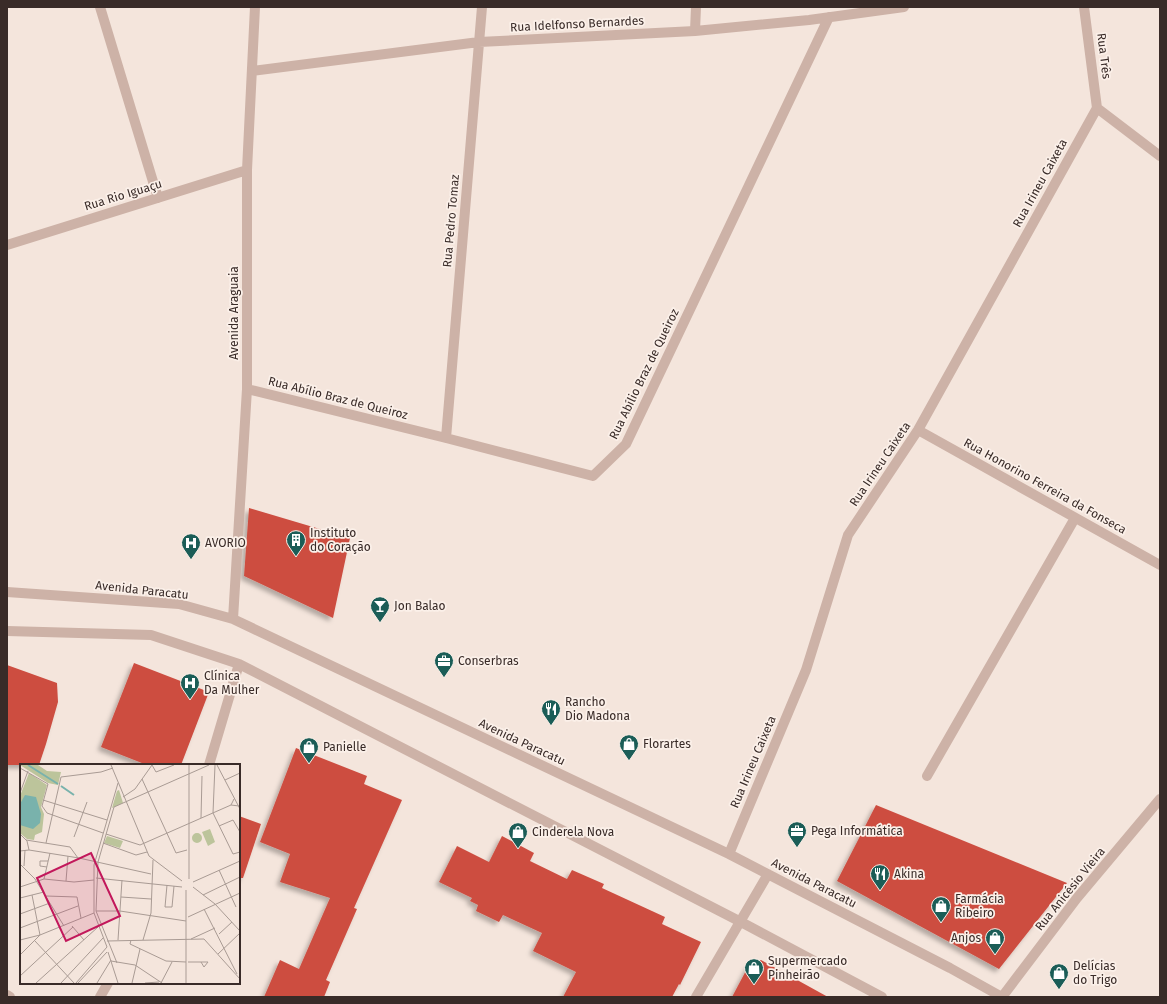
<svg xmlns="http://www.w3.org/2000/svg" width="1167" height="1004" font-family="'Fira Sans',sans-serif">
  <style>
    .building { fill: #cd4d41; filter: url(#shadow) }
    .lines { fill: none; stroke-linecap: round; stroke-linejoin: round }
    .minor { stroke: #cdb2a7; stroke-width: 10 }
    .labels { text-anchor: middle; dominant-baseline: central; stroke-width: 3.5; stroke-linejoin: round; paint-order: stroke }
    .street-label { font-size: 12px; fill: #392b28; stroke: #fbf0e9 }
    .poi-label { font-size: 12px; fill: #392b28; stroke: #fbf0e9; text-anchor: start }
    .inset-river { fill: none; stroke: #79b2ac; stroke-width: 2 }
    .inset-road { fill: none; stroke: #a99b94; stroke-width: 1 }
    .view { fill: #c2185b; fill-opacity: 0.15; stroke: #c2185b; stroke-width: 2 }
    .inset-edge { fill: none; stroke: #392b28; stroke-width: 2 }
  </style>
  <defs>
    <filter id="shadow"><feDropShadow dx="-3.5" dy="3.5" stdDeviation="2" flood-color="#0004"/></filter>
  </defs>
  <rect width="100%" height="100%" fill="#f4e5dc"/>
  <path class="building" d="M249 508 350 538 333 618 244 576Z
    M134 663 209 692 181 765H147L101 747Z
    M7 665 57 683 58 702 46 744 39 765H7Z
    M296 748 367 776 364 784 402 800 354 908 357 909 326 980 330 982 324 997H264L280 960 299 969 330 898 280 882 290 854 260 842Z
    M876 805 1067 883 999 969 837 881Z
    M239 816 261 824 243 878H239Z
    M502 836 534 853 530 861 567 879 572 870 604 884 602 888 665 917 662 924 701 942 680 985 679 984 672 997H563L576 972 533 951 542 933 503 915 499 922 476 911 478 905 470 901 472 898 439 882 457 846 489 862Z
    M761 960 828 997H732L749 965Z"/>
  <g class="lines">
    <path class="minor" d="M100 7 158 198
      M1084 7 1097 108
      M695 31 696 7
      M252 71 479 42 695 31 809 20 904 7
      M1097 108 1160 156
      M7 245 247 170
      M247 389 446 438 593 476 626 444 829 17
      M918 430 1160 565
      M446 438 482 7
      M7 592 179 604 233 619 729 854 950 968 1002 997
      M233 619 247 389V170L255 7
      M7 631 151 635 239 664 741 922 882 997
      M209 765 239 664
      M927 776 1075 518
      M729 854 806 670 848 535 918 430 1097 108
      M7 995 10 997
      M100 997 108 983
      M696 997 768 874
      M1002 997 1077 898 1160 799"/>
  </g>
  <defs>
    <g id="building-pin" transform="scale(1)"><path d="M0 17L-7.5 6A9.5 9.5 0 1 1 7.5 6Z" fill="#1b5d57" stroke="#fbf0e9"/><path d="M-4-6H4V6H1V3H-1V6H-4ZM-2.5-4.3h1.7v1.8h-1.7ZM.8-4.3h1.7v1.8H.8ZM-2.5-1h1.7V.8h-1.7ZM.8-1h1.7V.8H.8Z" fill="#fff"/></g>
    <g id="hospital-pin" transform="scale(1)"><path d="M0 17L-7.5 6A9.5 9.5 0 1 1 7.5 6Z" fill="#1b5d57" stroke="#fbf0e9"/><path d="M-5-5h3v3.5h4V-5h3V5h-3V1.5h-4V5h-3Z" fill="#fff"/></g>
    <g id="bar-pin" transform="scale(1)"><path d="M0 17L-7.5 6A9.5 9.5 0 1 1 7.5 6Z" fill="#1b5d57" stroke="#fbf0e9"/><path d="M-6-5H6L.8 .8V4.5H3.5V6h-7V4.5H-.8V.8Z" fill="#fff"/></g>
    <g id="office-pin" transform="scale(1)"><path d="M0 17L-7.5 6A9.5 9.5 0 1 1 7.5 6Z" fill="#1b5d57" stroke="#fbf0e9"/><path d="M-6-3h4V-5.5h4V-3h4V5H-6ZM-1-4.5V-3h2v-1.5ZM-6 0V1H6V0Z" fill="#fff"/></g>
    <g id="restaurant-pin" transform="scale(1)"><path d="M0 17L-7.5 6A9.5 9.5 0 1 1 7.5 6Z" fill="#1b5d57" stroke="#fbf0e9"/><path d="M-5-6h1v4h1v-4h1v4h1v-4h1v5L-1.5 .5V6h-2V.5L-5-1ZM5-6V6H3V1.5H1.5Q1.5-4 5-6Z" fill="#fff"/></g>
    <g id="shop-pin" transform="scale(1)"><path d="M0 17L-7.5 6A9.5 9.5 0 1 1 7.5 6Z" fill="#1b5d57" stroke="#fbf0e9"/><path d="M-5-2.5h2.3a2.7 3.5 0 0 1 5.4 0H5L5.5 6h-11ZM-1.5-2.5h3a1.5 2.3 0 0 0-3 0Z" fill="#fff"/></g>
  </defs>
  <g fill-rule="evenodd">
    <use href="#building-pin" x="296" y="540"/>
    <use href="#hospital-pin" x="191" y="543"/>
    <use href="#bar-pin" x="380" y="606"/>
    <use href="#office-pin" x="444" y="661"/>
    <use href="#hospital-pin" x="190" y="683"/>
    <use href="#restaurant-pin" x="551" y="709"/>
    <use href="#shop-pin" x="629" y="744"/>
    <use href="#shop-pin" x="309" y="747"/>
    <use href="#office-pin" x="797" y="831"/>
    <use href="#shop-pin" x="518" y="832"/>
    <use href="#restaurant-pin" x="880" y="874"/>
    <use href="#shop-pin" x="941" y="906"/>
    <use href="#shop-pin" x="995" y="938"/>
    <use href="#shop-pin" x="754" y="968"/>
    <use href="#shop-pin" x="1059" y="973"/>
  </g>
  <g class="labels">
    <g class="street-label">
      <text transform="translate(577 24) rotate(-3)">Rua Idelfonso Bernardes</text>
      <text transform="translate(1104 56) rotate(83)">Rua Três</text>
      <text transform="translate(1040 183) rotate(-61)">Rua Irineu Caixeta</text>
      <text transform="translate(123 195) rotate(-17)">Rua Rio Iguaçu</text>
      <text transform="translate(451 221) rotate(-85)">Rua Pedro Tomaz</text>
      <text transform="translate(234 313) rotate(-90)">Avenida Araguaia</text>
      <text transform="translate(644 374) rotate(-64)">Rua Abílio Braz de Queiroz</text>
      <text transform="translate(338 398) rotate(14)">Rua Abílio Braz de Queiroz</text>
      <text transform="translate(880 464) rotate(-56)">Rua Irineu Caixeta</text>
      <text transform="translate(1045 486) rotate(29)">Rua Honorino Ferreira da Fonseca</text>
      <text transform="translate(142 590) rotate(6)">Avenida Paracatu</text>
      <text transform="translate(522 742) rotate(25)">Avenida Paracatu</text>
      <text transform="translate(753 762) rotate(-67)">Rua Irineu Caixeta</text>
      <text transform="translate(814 883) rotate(27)">Avenida Paracatu</text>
      <text transform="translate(1070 889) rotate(-51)">Rua Anicésio Vieira</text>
    </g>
    <g class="poi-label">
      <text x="310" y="533">Instituto<tspan x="310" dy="14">do Coração</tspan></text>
      <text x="205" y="543">AVORIO</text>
      <text x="394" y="606">Jon Balao</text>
      <text x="458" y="661">Conserbras</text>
      <text x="204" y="676">Clínica<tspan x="204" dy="14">Da Mulher</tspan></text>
      <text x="565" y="702">Rancho<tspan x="565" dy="14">Dio Madona</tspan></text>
      <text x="643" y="744">Florartes</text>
      <text x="323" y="747">Panielle</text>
      <text x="811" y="831">Pega Informática</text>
      <text x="532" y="832">Cinderela Nova</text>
      <text x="894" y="874">Akina</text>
      <text x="955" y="899">Farmácia<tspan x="955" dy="14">Ribeiro</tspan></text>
      <text x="981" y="938" text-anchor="end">Anjos</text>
      <text x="768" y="961">Supermercado<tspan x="768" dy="14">Pinheirão</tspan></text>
      <text x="1073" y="966">Delícias<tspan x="1073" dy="14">do Trigo</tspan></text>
    </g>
  </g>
  <g transform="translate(20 764)">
    <rect width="220" height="220" fill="#f4e5dc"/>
    <path d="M0 1H18L27 7 41 8 38 21 28 19Z" fill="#bcc49b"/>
    <path d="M9 9 27 21 21 43 24 50 22 68 15 71 14 76 7 75 0 69V32ZM99 26 103 39 92 44 97 27ZM190 65 195 78 188 82 182 68ZM172 74a5 5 0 1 1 10 0a5 5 0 1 1-10 0ZM87 72 103 77 100 84 84 79Z" fill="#bcc49b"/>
    <path d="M5 31 16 33 21 50 20 59 13 65 0 61V40Z" fill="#79b2ac"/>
    <path class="inset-river" d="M8 1 38 20M41 22 54 31"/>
    <path class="inset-road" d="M91 1 129 92 162 117M132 1 136 8 154 1M169 1V115M195 1 193 49 213 90 220 88M197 1 220 45M0 4 28 20 22 42 27 49 83 69M122 15 156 89 167 86M205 16 220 9M0 29 8 7M103 33 115 25 132 1M214 35 211 41 219 42M23 36 87 56M94 43 78 98 76 147 97 199M94 43 189 1M181 54 182 12M199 62 213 56 220 68M0 70 7 77 9 86M86 70 120 81 211 41M54 73 67 38M6 76 50 83 58 94M26 79 41 13 81 8 93 4M83 79 116 91 127 88M0 87 9 86 59 94 131 110M0 100 15 115 44 162M4 102 5 86M27 103 20 102V97H28M199 106 216 143M76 114 162 123M24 115 54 118 74 116M24 115 30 89M46 117 48 92M173 118 220 97M147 121 145 143H152L154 122M0 123 24 115M173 123 195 140 220 167M183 131 220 113M26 132 57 133 61 154M101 133 131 135M0 134 24 128M184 145 217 210M76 147H100L166 157M0 150 30 139M168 153 220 129M52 162 64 176M0 164 58 142M199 170 212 158M171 175 195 164M0 176 20 171 74 149M98 176 102 116M111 176 110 180 146 197 166 198M123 176 131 149 133 96M15 177 54 219M87 177 184 175 220 215M88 188 98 219M198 190 220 169M0 191 20 171 12 131M91 197 115 201 142 219M168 198H188M181 198 184 203 188 198M0 212 53 163M16 219 78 163M41 219 83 174M56 219 87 183 74 149V101L98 19M58 219 87 188M77 219 91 196M112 219 120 185M125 219 139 218M141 219 152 198M166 219V126"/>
    <path class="view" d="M71 89 100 152 46 177 17 114Z"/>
    <rect width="220" height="220" class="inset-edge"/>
  </g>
  <rect width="1167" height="1004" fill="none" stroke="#392b28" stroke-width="16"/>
</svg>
